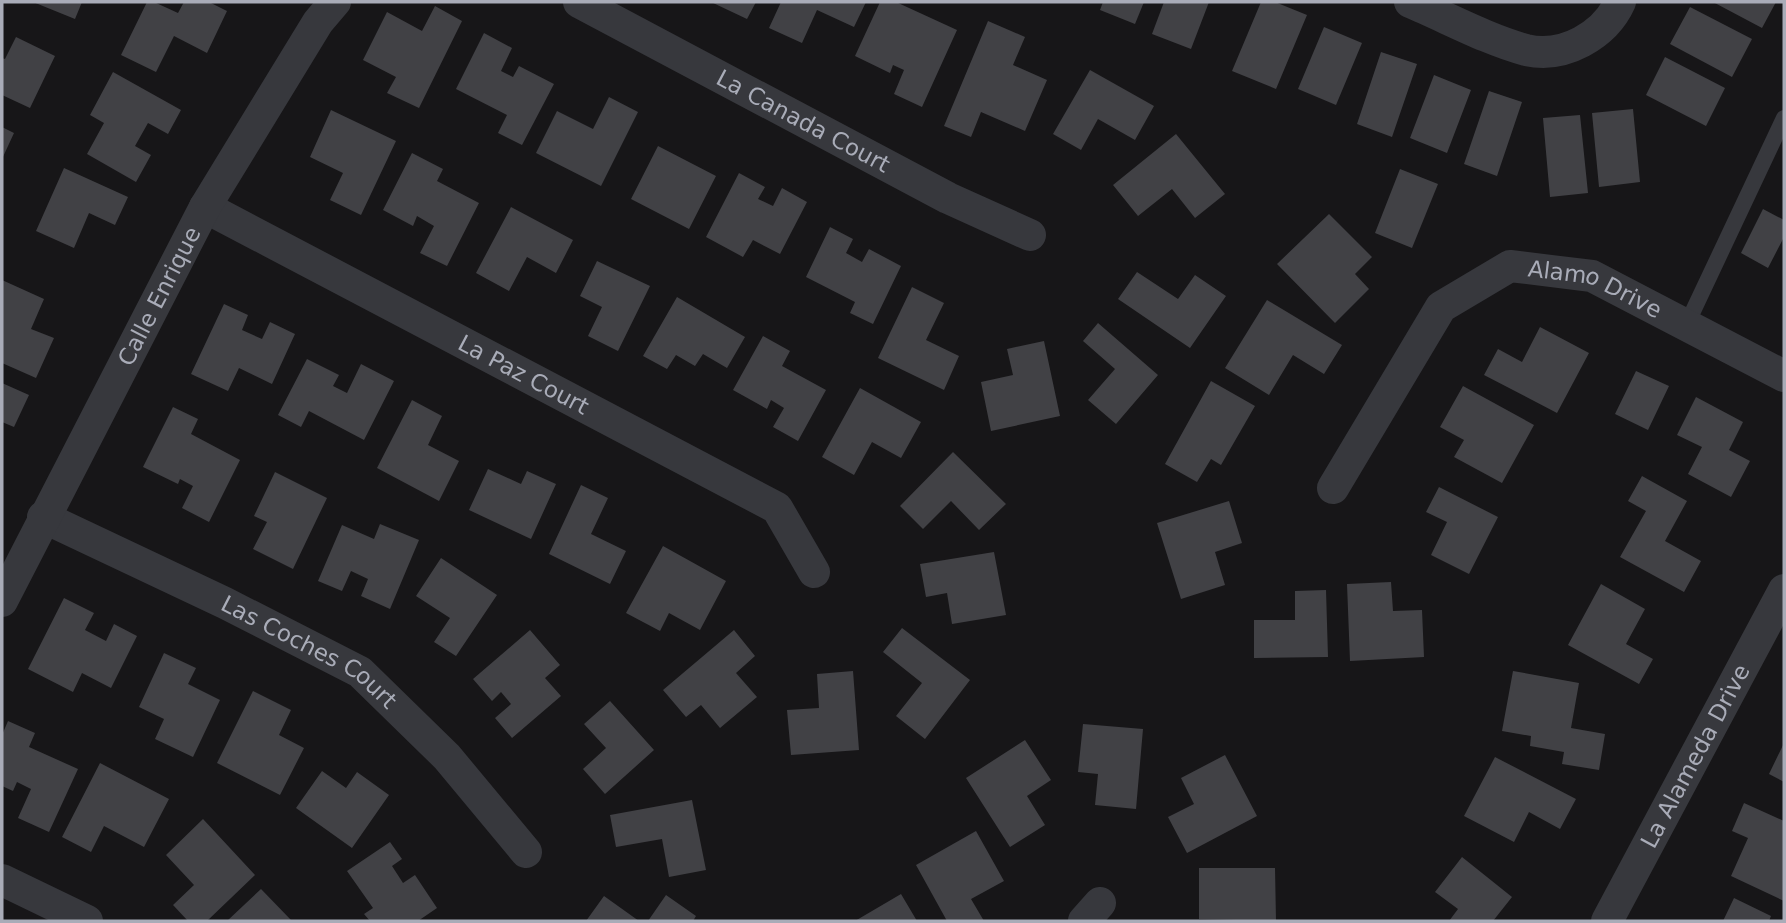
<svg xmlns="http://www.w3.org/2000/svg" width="1786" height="923" font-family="'DejaVu Sans',sans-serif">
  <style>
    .building { fill: #414145 }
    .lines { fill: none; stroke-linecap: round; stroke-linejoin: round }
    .service { stroke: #37383d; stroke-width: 16 }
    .minor { stroke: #37383d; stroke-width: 32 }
    .labels { text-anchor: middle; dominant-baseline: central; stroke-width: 5; stroke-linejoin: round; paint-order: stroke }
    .street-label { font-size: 23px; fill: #a9acb8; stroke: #121113 }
  </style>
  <rect width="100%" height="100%" fill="#171618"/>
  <path class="building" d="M33 2H82L75 19Z
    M147 2H154L178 13 184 2H209L227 11 207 53 174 36 156 72 121 55Z
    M711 2H756L747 19Z
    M781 2H866L854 27 817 10 802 43 769 28Z
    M880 2H896L957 30 922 107 894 94 904 70 893 65 890 73 855 56Z
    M1103 2H1144L1135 24 1100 10Z
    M1164 2H1209L1191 49 1152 34Z
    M1261 2H1275L1307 15 1276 89 1232 71Z
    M1713 2H1776L1762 28Z
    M435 6 462 21 419 108 387 93 396 77 363 60 387 12 422 31Z
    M1690 7 1752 39 1732 77 1670 44Z
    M988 21 1025 37 1013 65 1047 80 1025 131 981 112 971 137 944 126Z
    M1324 27 1362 43 1336 105 1298 89Z
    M484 33 512 48 501 71 513 77 519 66 554 84 522 145 498 133 507 115 456 89Z
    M16 37 55 56 30 108 2 95V58L5 59Z
    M1381 52 1417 64 1392 137 1357 124Z
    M1665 57 1725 88 1706 126 1646 95Z
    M1090 70 1154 106 1135 140 1098 119 1081 150 1053 134Z
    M113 72 181 110 168 134 148 123 135 146 151 155 136 182 87 154 104 123 90 115Z
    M1434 75 1471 90 1447 153 1410 138Z
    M1489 91 1522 102 1497 176 1464 164Z
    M609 97 638 112 601 186 536 153 557 111 593 129Z
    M1633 109 1640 182 1599 187 1592 113Z
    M331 110 396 141 361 215 330 200 343 173 310 157Z
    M1580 115 1588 193 1550 197 1543 118Z
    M2 127 14 133 2 159Z
    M1176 134 1225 194 1195 218 1172 189 1138 216 1113 185Z
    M658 146 716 176 689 229 631 199Z
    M412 153 443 169 437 181 479 203 447 266 420 253 434 226 417 216 413 226 383 210Z
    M64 168 128 197 115 225 89 213 74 248 36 231Z
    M1400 169 1438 184 1412 248 1375 233Z
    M739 173 765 187 758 199 773 206 782 188 807 202 780 254 753 240 743 257 706 237Z
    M511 207 573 240 556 273 527 257 509 291 476 273Z
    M1763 209 1784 220V237L1768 268 1741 253Z
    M1329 214 1372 257 1355 274 1369 289 1335 323 1277 264Z
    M830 227 853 239 846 253 862 262 869 249 901 266 873 324 850 313 855 302 806 277Z
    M597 261 650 286 618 351 588 336 602 307 580 296Z
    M1137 272 1178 299 1195 275 1226 296 1190 348 1118 299Z
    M2 280 44 299 31 329 54 338 36 378 2 363Z
    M912 287 944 303 926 340 959 356 944 390 878 358Z
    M677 297 745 337 727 368 703 354 695 366 676 355 667 369 643 356Z
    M1267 300 1342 345 1324 374 1293 355 1269 395 1225 368Z
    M224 304 248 315 242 330 262 339 270 322 295 334 272 384 239 368 228 391 191 374Z
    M1098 323 1158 375 1116 424 1088 400 1115 369 1083 341Z
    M1540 327 1589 353 1557 413 1484 375 1498 349 1522 362Z
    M763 336 790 351 782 366 826 390 798 441 773 427 784 408 771 400 767 409 733 390Z
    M1044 341 1060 416 991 431 981 382 1013 375 1007 349Z
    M307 359 339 375 333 386 347 393 361 364 394 381 364 440 309 411 301 427 278 415Z
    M1636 371 1669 386 1648 430 1615 414Z
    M1211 381 1255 406 1221 465 1211 459 1197 482 1165 464Z
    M2 383 29 395 14 427 2 422Z
    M1463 386 1534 425 1502 483 1454 457 1464 440 1440 427Z
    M860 388 921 422 901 458 872 442 854 475 822 457Z
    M1696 397 1743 422 1729 450 1750 461 1731 497 1688 474 1702 447 1677 435Z
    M412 400 442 416 428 445 459 461 439 501 377 468Z
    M173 407 198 419 191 434 240 460 209 522 182 508 193 486 180 479 178 484 143 467Z
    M953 452 1006 504 979 530 951 501 923 529 900 506Z
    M488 469 521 484 527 471 556 484 531 539 469 510Z
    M275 472 327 498 293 569 253 549 267 522 254 516Z
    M1642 476 1687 501 1665 541 1701 561 1684 592 1620 557 1646 511 1628 501Z
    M581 485 608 498 591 534 626 551 610 584 549 554Z
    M1439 487 1498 517 1469 574 1431 555 1447 522 1426 512Z
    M1229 501 1242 543 1215 552 1225 585 1181 599 1157 523Z
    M380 524 419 540 390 609 361 596 368 579 351 571 342 591 318 581 342 525 374 539Z
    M663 546 726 581 700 630 669 613 660 631 626 613Z
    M994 552 1006 615 952 624 947 593 926 597 920 564Z
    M441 558 497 595 456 656 434 642 450 618 416 596Z
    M1391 582 1393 611 1422 610 1424 657 1350 661 1347 584Z
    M1601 584 1645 609 1626 644 1653 659 1639 684 1568 645Z
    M1326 590 1328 657 1254 658V620H1295V591Z
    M64 598 94 613 85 630 106 641 114 624 137 636 111 688 82 673 73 692 28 669Z
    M902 628 970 680 925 739 896 716 922 683 883 652Z
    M530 630 560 665 545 678 561 696 512 738 495 718 511 704 501 692 492 701 473 679Z
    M734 630 755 656 736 673 757 697 720 728 701 705 686 717 663 690Z
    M164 653 196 668 188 684 220 700 193 757 155 739 164 719 139 707Z
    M853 671 859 750 791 755 787 710 819 708 817 674Z
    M1513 671 1579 683 1571 728 1605 734 1599 770 1562 764 1564 752 1530 746 1531 736 1502 731Z
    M253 691 291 710 279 735 304 748 280 795 217 763Z
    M610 701 654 750 605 794 583 769 606 748 584 724Z
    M8 721 35 733 29 747 78 769 49 832 18 818 31 789 17 782 13 791 2 786V735Z
    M1083 724 1143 729 1136 809 1095 805 1098 774 1078 772Z
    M1025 740 1051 780 1027 796 1045 825 1010 847 966 778Z
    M1784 743V782L1769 774Z
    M1225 755 1257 816 1187 853 1168 817 1194 804 1181 778Z
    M1495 757 1576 799 1560 829 1529 812 1514 842 1464 816Z
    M100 763 169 799 144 847 104 826 91 852 62 837Z
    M322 771 346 788 357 772 389 795 352 848 296 808Z
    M692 800 706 870 669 877 662 839 616 847 610 815Z
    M1744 803 1784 821V901L1731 876 1748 838 1732 831Z
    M203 819 255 875 207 921H188L173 905 194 885 166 855Z
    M976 831 1004 881 971 899 984 921H947L916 865Z
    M390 842 402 859 392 866 403 883 415 875 437 908 418 921H370L364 914 373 908 347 871Z
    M1462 857 1512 897 1493 921H1449L1458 909 1435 892Z
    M1199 868H1275L1276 921 1199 919Z
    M261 889 292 921H227Z
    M901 894 917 921H855Z
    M666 895 696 916 693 921H648Z
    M604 896 639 921H586Z
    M1734 898 1771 916 1769 921H1723Z"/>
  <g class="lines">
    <path class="service" d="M1686 326 1784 118"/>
    <g class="minor">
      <path id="s1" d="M579 2 948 198 1030 235"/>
      <path d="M1410 2C1446 17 1488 40 1526 50 1564 59 1605 35 1620 2"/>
      <path id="s2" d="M205 207 777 508 814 572"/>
      <path id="s3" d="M1333 488 1441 307 1510 266 1592 276 1784 376"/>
      <path id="s4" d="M43 517 225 603 360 672 447 757 526 852"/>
      <path id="s5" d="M2 601 205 207 318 22 335 2"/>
      <path d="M2 880 87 921"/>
      <path d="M1084 921 1100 903"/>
      <path id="s6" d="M1607 921 1784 590"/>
    </g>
  </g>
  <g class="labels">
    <g class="street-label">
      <text stroke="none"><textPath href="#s1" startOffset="254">La Canada Court</textPath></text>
      <text stroke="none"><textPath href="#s3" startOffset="380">Alamo Drive</textPath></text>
      <text stroke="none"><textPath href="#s5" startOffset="343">Calle Enrique</textPath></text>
      <text stroke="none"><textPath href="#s2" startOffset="360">La Paz Court</textPath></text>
      <text stroke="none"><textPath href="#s4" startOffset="299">Las Coches Court</textPath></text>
      <text stroke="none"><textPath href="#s6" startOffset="187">La Alameda Drive</textPath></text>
    </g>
  </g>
  <rect width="1786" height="923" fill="none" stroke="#a9acb8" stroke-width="7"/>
</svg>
